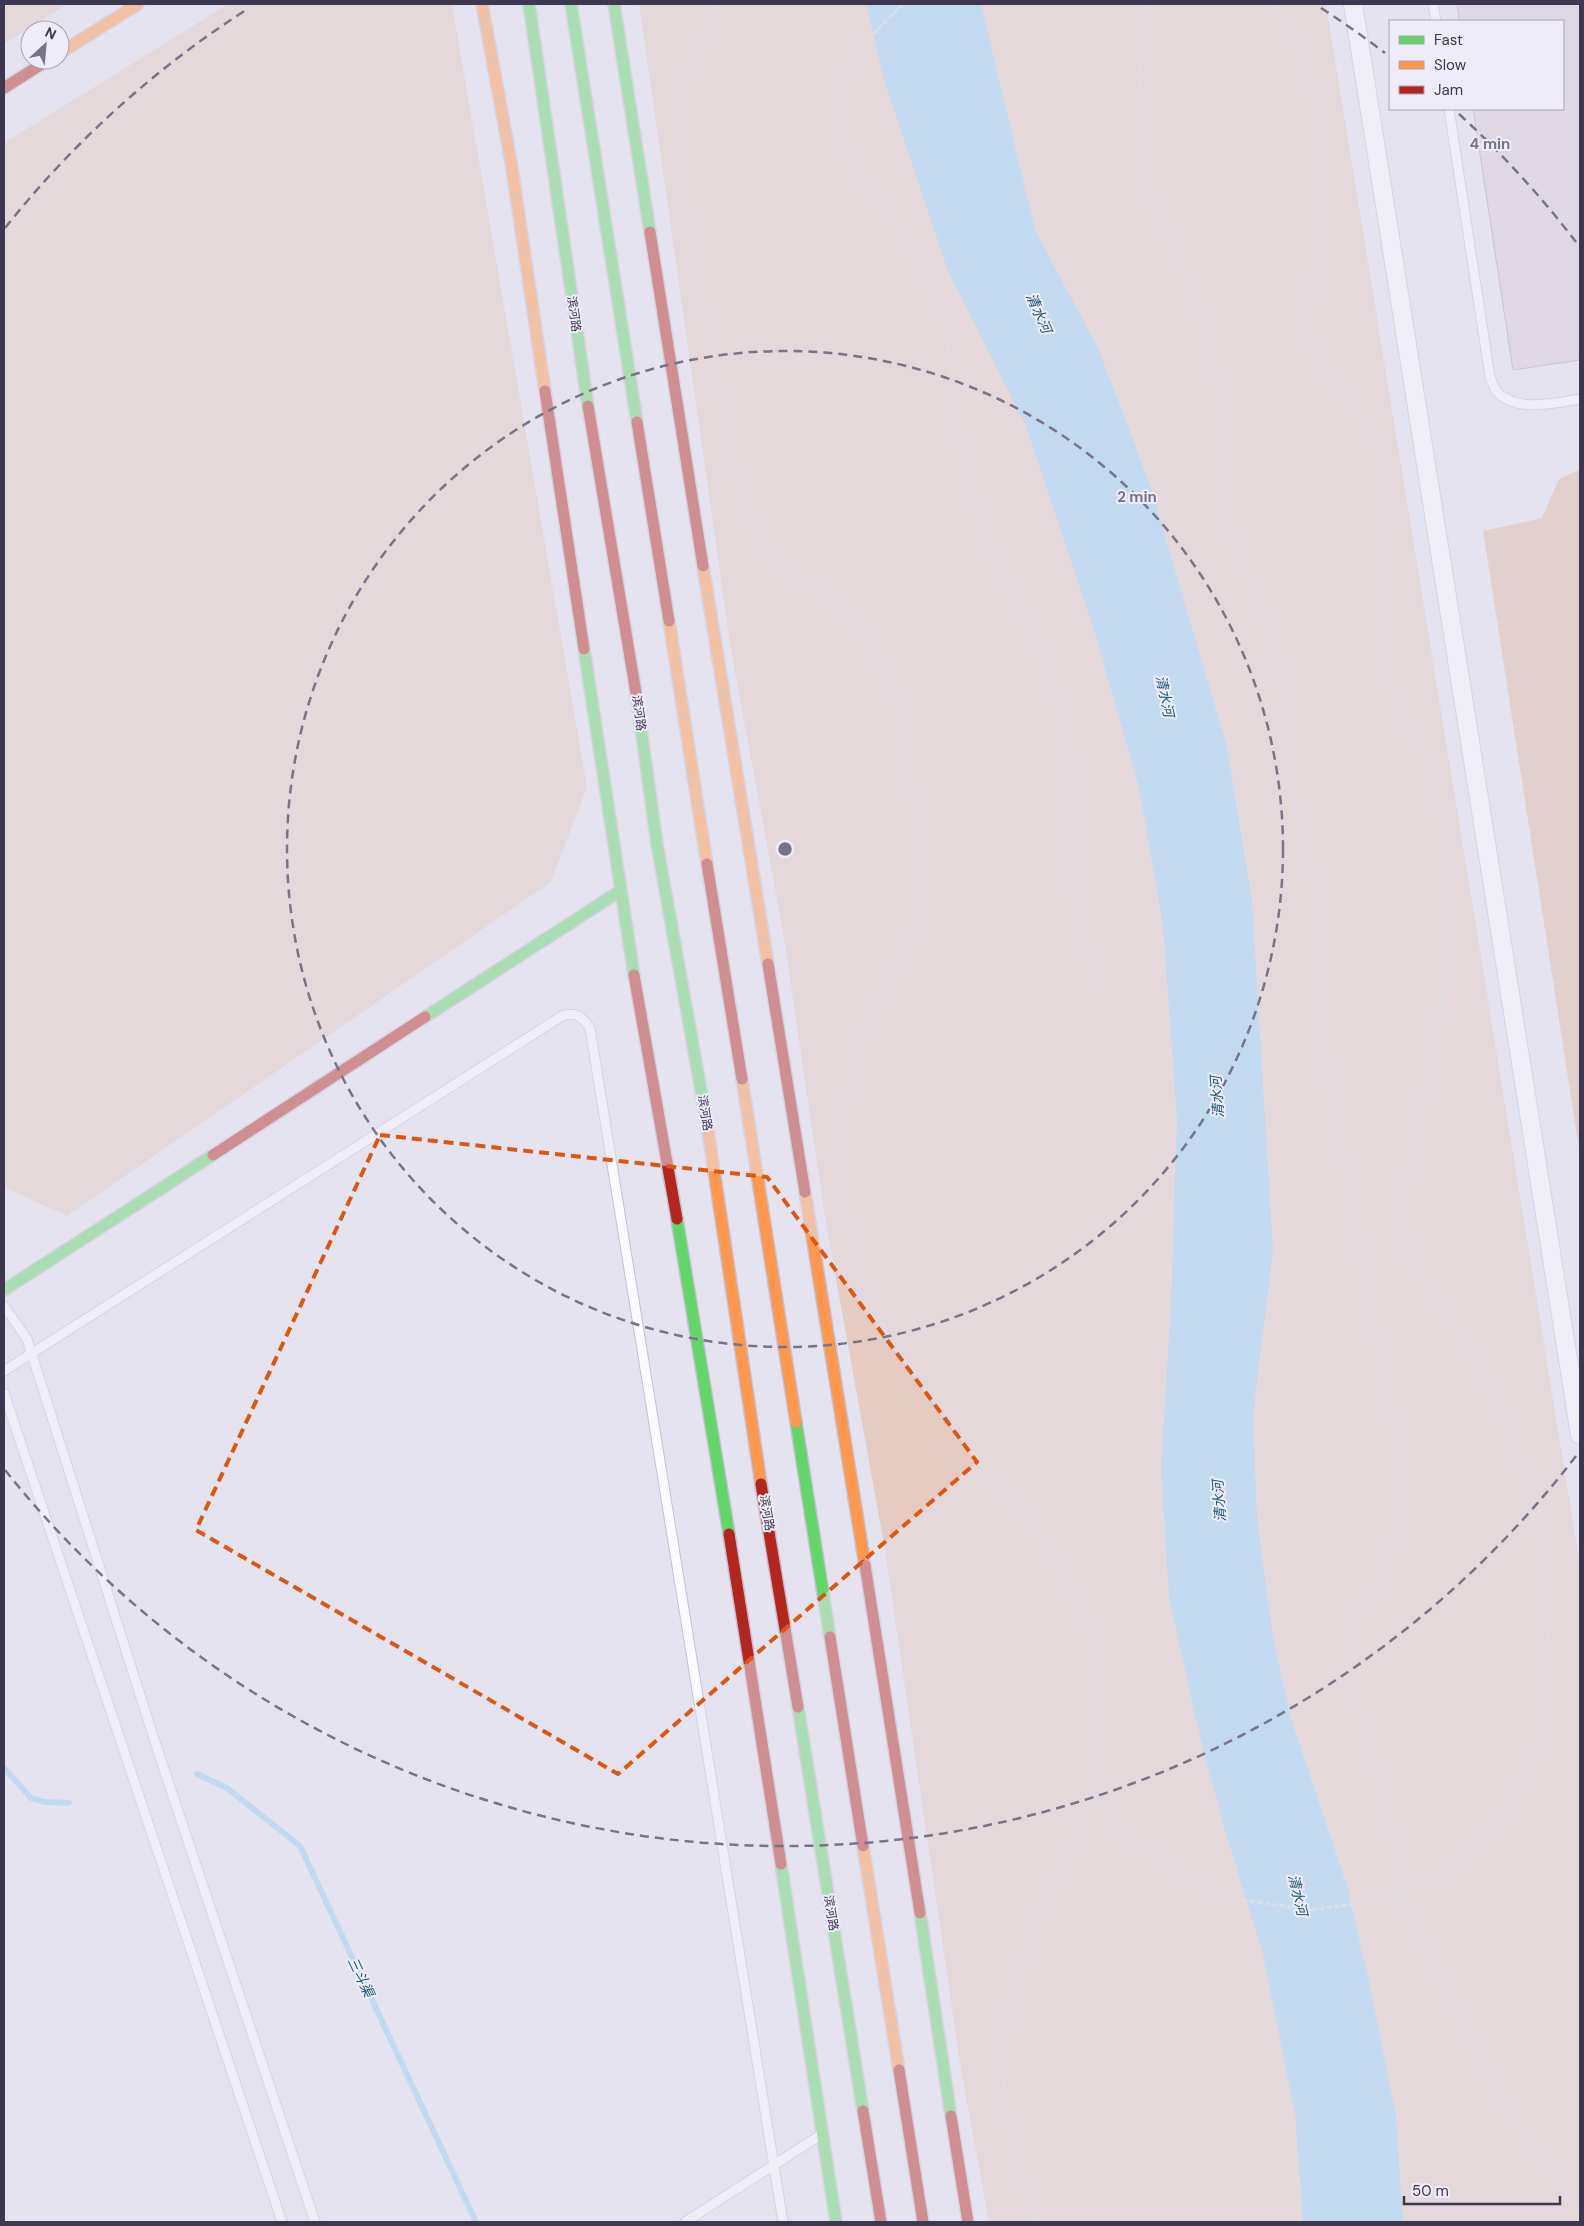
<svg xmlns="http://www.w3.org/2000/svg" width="1584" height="2226" font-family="'DM Sans','Noto Sans SC',sans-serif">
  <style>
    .green { fill: #e5cbc1 }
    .forest { fill: #deb9a6 }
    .water { fill: #98cdf0 }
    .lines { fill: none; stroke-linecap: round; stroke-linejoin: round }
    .stream { stroke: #98cdf0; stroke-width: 6 }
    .building { fill: #d7c8d4; stroke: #ad9fab }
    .lane-casing { stroke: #c4c0d1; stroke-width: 11 }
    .street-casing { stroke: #c4c0d1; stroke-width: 20 }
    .fast-casing { stroke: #c4c0d1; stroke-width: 14 }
    .slow-casing { stroke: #c4c0d1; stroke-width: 14 }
    .jam-casing { stroke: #c4c0d1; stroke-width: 14 }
    .path { stroke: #d4d3d8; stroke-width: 3; stroke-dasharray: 5 2.5; stroke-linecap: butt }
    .lane { stroke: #fbfbfd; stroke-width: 9 }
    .street { stroke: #fbfbfd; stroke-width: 18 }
    .fast { stroke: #63d668; stroke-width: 11 }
    .slow { stroke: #ff974d; stroke-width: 11 }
    .jam { stroke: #b3261e; stroke-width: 11 }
    .path-bridge { stroke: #d4d3d8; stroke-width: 3; stroke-dasharray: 5 2.5; stroke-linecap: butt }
    .marked { fill: none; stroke: #df570f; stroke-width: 4; stroke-dasharray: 10 6; stroke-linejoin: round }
    .ring { fill: none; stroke: #787388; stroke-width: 2.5; stroke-dasharray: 9 6 }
    .labels { text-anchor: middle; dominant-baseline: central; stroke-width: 4; stroke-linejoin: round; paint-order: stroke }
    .street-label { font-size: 12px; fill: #3d3750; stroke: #efecf9 }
    .water-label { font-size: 14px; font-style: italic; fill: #1d5776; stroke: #efecf9 }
    .centre { fill: #787388; stroke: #efecf9; stroke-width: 2.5 }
    .ring-label { font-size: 15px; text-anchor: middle; font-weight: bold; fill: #787388; stroke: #efecf9; stroke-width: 4; stroke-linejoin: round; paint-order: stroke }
  </style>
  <rect width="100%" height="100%" fill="#e6e3f1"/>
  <path class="green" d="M4 4H67L4 44Z
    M228 4H452L587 787 551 882 67 1216 4 1187V143Z
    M639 4H1326L1580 1565V2222H989L961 2070 884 1544 825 1218 784 938 731 650Z"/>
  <path class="forest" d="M1580 469V1155L1483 531 1542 518 1559 479Z"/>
  <path class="water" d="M866 4H981L1035 230 1099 350 1150 485 1227 747 1252 901 1273 1250 1253 1416 1257 1518 1272 1631 1290 1716 1348 1889 1373 2000 1396 2116 1403 2222H1303L1295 2114 1263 1954 1224 1827 1199 1733 1169 1597 1161 1469 1171 1303 1177 1119 1163 926 1139 788 1095 633 1025 424 948 271 885 83Z"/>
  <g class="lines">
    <path class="stream" d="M4 1768 31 1798 44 1802 69 1803
      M197 1774 227 1788 300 1846 476 2222"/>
  </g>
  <path class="building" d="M1457 4H1580V360L1513 370 1473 109H1563V21H1459Z"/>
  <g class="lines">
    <g class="lane-casing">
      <path id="lane" d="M1433 4 1436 21
        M1449 109 1490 377C1492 382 1495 391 1499 394 1520 412 1556 403 1580 399
        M4 1306 27 1339 155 1742 315 2222
        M4 1371 562 1016C576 1011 582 1017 590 1028L783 2222
        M4 1393 282 2222
        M685 2222 819 2136"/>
    </g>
    <g class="street-casing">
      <path id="street" d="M1353 4 1580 1435"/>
    </g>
    <g class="fast-casing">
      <path id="fast" d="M529 4 588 406
        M571 4 637 422
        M614 4 650 232
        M584 649 634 975
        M636 693 657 844 707 1124
        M425 1017 620 891
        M677 1219 729 1534
        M4 1290 213 1155
        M796 1422 830 1637
        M798 1707 863 2111
        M781 1864 836 2222
        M920 1913 951 2116"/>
    </g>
    <g class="slow-casing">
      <path id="slow" d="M482 4 511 162 545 391
        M60 53 138 4
        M703 566 768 964
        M669 621 707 864
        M742 1079 796 1422
        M707 1124 761 1484
        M805 1192 865 1565
        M863 1846 899 2070"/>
    </g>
    <g class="jam-casing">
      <path id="jam" d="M4 88 48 60
        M650 232 703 566
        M545 391 584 649
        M588 406 636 693
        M637 422 669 621
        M707 864 742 1079
        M768 964 805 1192
        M634 975 677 1219
        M213 1155 425 1017
        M761 1484 798 1707
        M729 1534 781 1864
        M865 1565 920 1913
        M830 1637 863 1846
        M899 2070 923 2222
        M863 2111 881 2222
        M951 2116 968 2222"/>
    </g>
    <path class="path" d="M720 4C709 39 678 77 675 113 673 133 677 155 679 174L735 473 748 514 770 548 795 574 850 620 871 646 893 679 913 790 925 837 918 927 863 1034 846 1107 840 1151 842 1203 857 1261 878 1317 898 1352 930 1399 1041 1537 1074 1596 1093 1639 1102 1693 1103 1739 1095 1793 1068 1857 1029 1936 1012 1991 1005 2036 1003 2074 1008 2122 1016 2168 1037 2222
      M903 4 851 57 839 105 848 156 880 206 918 248 946 320 952 397 967 481 995 556 1052 669 1072 766V893L1101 990
      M1149 4 1139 75 1148 188 1205 322 1223 402V486L1231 536 1276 642 1285 710 1289 782 1325 936 1326 1061 1378 1347 1396 1427 1401 1496 1385 1573 1348 1626 1347 1675 1353 1702 1371 1726 1373 1751 1410 1917 1504 2102 1580 2214
      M1271 4 1296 37 1317 109 1324 189 1308 320 1317 357 1352 401 1376 446 1392 500 1389 559 1379 593 1377 624 1385 673 1426 758 1450 853V931L1441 1011 1418 1125 1402 1213 1411 1263 1489 1378
      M1095 1793 1119 1826 1174 1875 1243 1900 1312 1910"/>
    <use href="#lane" class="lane"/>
    <use href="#street" class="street"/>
    <use href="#fast" class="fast"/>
    <use href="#slow" class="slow"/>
    <use href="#jam" class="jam"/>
    <path class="path-bridge" d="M1312 1910 1375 1901 1446 1871 1505 1817 1538 1744 1550 1668 1542 1557 1525 1476 1489 1378"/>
  </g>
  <path d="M0 0H1584V2226H0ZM380 1135 767 1177 977 1462 618 1774 196 1530Z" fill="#e6e3f1" fill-opacity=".55" fill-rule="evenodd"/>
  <path class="marked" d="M380 1135 767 1177 977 1462 618 1774 196 1530Z"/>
  <g class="ring">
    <circle cx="785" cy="849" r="498"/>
    <path d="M1576 1456A997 997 0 0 1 5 1470M5 228A997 997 0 0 1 249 8M1321 8A997 997 0 0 1 1385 53M1459 114A997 997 0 0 1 1576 242"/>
  </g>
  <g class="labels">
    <g class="street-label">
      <text transform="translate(574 314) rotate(82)">滨河路</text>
      <text transform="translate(639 713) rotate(82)">滨河路</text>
      <text transform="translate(705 1113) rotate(81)">滨河路</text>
      <text transform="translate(767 1513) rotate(81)">滨河路</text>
      <text transform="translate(831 1913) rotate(81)">滨河路</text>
    </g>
    <g class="water-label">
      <text transform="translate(1039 313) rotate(66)">清水河</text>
      <text transform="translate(1165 696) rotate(78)">清水河</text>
      <text transform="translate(1217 1097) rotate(-94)">清水河</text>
      <text transform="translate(1219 1501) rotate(-94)">清水河</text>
      <text transform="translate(1298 1895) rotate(77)">清水河</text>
      <text transform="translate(361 1977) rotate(65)">三斗渠</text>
    </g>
  </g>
  <circle cx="785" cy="849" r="8" class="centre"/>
  <g class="ring-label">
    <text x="1490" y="149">4 min</text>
    <text x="1137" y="502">2 min</text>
  </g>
  <rect width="1584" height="2226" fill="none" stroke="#3d3750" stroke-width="10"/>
  <rect x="1389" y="20" width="175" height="90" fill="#efecf9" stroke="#a8a4b5"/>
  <rect x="1399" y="36" width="25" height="8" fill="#63d668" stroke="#a8a4b5"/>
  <text x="1434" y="45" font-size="15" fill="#3d3750">Fast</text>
  <rect x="1399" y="61" width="25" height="8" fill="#ff974d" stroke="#a8a4b5"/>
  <text x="1434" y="70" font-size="15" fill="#3d3750">Slow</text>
  <rect x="1399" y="86" width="25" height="8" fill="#b3261e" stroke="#a8a4b5"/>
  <text x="1434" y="95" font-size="15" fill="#3d3750">Jam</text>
  <g transform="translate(45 45) rotate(26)"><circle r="24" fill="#efecf9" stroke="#a8a4b5"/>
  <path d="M0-4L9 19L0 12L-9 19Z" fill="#787388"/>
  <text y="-8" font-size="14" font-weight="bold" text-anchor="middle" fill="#3d3750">N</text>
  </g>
  <path d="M1404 2196v8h156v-8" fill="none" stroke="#3d3750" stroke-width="2.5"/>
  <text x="1412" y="2196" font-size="15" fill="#3d3750" stroke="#efecf9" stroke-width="4" paint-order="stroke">50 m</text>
</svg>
